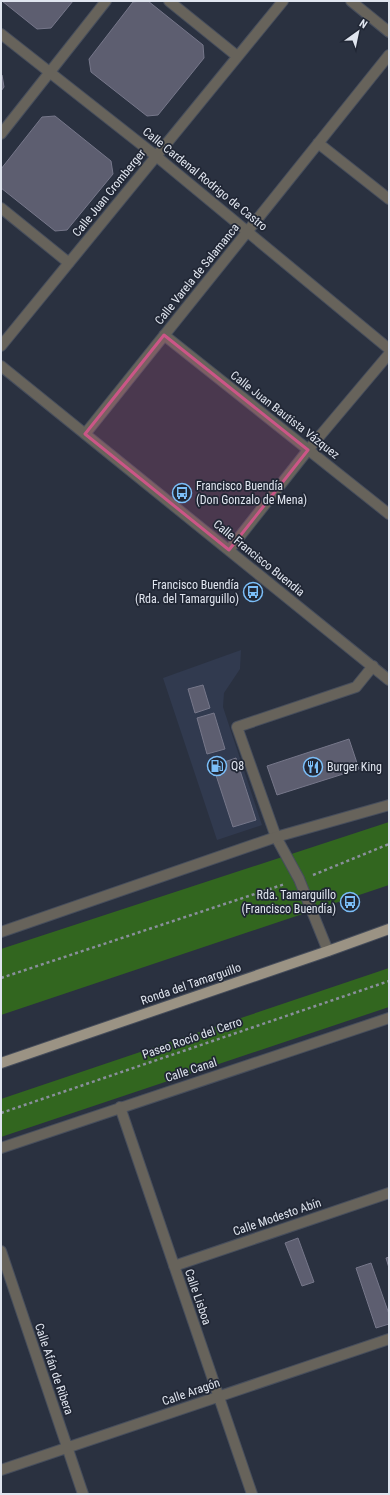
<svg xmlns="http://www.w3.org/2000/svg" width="390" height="1495" font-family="'Roboto Condensed',sans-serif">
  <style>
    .built { fill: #313a4f }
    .green { fill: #32661f }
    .building { fill: #5d5e70; stroke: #76778a }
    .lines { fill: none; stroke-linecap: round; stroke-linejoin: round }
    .lane-casing { stroke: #474e5c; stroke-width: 12 }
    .street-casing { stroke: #474e5c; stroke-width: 12 }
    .primary-casing { stroke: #474e5c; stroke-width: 12 }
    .path { stroke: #898f9b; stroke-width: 2.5; stroke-dasharray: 3 3; stroke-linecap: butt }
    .lane { stroke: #67635b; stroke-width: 10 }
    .street { stroke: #67635b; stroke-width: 10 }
    .primary { stroke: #9b9384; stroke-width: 10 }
    .marked { fill: #cb5687; fill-opacity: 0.2; stroke: #cb5687; stroke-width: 3; stroke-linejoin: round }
    .labels { text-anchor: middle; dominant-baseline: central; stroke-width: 3.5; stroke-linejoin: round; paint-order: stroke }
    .street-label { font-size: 12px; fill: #e0e5ef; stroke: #212735 }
    .poi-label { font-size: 12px; fill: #e0e5ef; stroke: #212735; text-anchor: start }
  </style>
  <rect width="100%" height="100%" fill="#2a3140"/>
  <path class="built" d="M241 650 240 669 224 693 223 707 262 825 217 840 163 678Z"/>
  <path class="green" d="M389 822V885L1 1015V949Z
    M389 968V1007L1 1137V1099Z"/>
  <path class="building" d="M2 1H73L51 28 37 29Z
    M141 1H148L203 45 204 58 158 115 147 116 91 72 89 59 133 2Z
    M1 74 2 75 4 87 1 91Z
    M55 116 111 161 113 174 67 230 55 231 1 188V169L42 117Z
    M203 685 210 708 195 713 188 689Z
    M214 713 225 749 207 754 197 718Z
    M349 739 359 769 277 795 267 766Z
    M236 758 256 820 233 827 213 766Z
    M298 1238 314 1282 302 1286 285 1243Z
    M389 1257V1268L386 1258Z
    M371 1263 389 1314V1324L376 1328 356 1268Z"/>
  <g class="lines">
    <g class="lane-casing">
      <path id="lane" d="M328 951 299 879 276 837 237 727 356 687 373 666"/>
    </g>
    <g class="street-casing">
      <path id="street" d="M169 1 237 56
        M351 1 389 32
        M1 34 156 156 389 349
        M1 134 106 1
        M318 143 389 199
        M1 208 69 263
        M164 335 389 514
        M1 346 283 1
        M1 366 389 680
        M85 434 389 55
        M229 550 308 450 389 354
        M1 932 276 837 389 805
        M120 1107 252 1494
        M1 1148 389 1018
        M1 1251 83 1494
        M174 1266 389 1193
        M1 1470 389 1339"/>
    </g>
    <g class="primary-casing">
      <path id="primary" d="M1 1063 328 951 389 929"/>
    </g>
    <path class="path" d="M313 875 389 844
      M1 978 285 884
      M1 1113 389 981"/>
    <use href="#lane" class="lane"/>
    <use href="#street" class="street"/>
    <use href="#primary" class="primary"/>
  </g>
  <path class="marked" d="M164 335 308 450 229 550 85 434Z"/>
  <defs>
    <g id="bus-ring" transform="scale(1)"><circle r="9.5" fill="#212735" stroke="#7bbef8" stroke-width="1.5"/><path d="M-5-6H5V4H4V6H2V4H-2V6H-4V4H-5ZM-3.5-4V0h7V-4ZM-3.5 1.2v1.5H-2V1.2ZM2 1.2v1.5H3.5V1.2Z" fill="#7bbef8"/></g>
    <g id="fuel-ring" transform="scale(1)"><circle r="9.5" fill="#212735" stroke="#7bbef8" stroke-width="1.5"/><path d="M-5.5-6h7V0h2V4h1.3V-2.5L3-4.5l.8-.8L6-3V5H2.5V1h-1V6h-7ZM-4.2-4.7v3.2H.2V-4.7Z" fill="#7bbef8"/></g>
    <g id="restaurant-ring" transform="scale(1)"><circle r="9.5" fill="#212735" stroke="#7bbef8" stroke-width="1.5"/><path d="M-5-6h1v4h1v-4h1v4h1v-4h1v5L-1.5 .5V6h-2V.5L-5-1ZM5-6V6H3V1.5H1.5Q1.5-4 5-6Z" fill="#7bbef8"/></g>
  </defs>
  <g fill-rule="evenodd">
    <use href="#bus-ring" x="182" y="493"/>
    <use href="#bus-ring" x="253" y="592"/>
    <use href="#fuel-ring" x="217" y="766"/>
    <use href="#restaurant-ring" x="313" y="767"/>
    <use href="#bus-ring" x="350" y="902"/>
  </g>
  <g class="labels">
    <g class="street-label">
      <text transform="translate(205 179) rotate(39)">Calle Cardenal Rodrigo de Castro</text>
      <text transform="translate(109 193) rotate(-51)">Calle Juan Cromberger</text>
      <text transform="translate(197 274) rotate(-51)">Calle Varela de Salamanca</text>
      <text transform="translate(285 415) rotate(38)">Calle Juan Bautista Vázquez</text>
      <text transform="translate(259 558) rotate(39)">Calle Francisco Buendia</text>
      <text transform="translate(191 984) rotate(-19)">Ronda del Tamarguillo</text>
      <text transform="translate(192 1038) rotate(-19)">Paseo Rocío del Cerro</text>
      <text transform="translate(191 1070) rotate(-18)">Calle Canal</text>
      <text transform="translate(277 1217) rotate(-19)">Calle Modesto Abín</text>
      <text transform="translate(198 1297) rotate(71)">Calle Lisboa</text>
      <text transform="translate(54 1369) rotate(71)">Calle Afán de Ribera</text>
      <text transform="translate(191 1392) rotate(-19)">Calle Aragón</text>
    </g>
    <g class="poi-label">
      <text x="196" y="486">Francisco Buendía<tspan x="196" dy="14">(Don Gonzalo de Mena)</tspan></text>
      <text x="239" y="585" text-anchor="end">Francisco Buendía<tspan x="239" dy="14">(Rda. del Tamarguillo)</tspan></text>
      <text x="231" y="766">Q8</text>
      <text x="327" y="767">Burger King</text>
      <text x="336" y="895" text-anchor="end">Rda. Tamarguillo<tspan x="336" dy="14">(Francisco Buendía)</tspan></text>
    </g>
  </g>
  <rect width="390" height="1495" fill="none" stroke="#e0e5ef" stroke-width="4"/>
  <g transform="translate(358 32) rotate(33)" stroke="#212735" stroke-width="3" paint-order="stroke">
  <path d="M0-3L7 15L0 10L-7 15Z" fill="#e0e5ef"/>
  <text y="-6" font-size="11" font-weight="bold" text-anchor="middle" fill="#e0e5ef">N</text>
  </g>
</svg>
